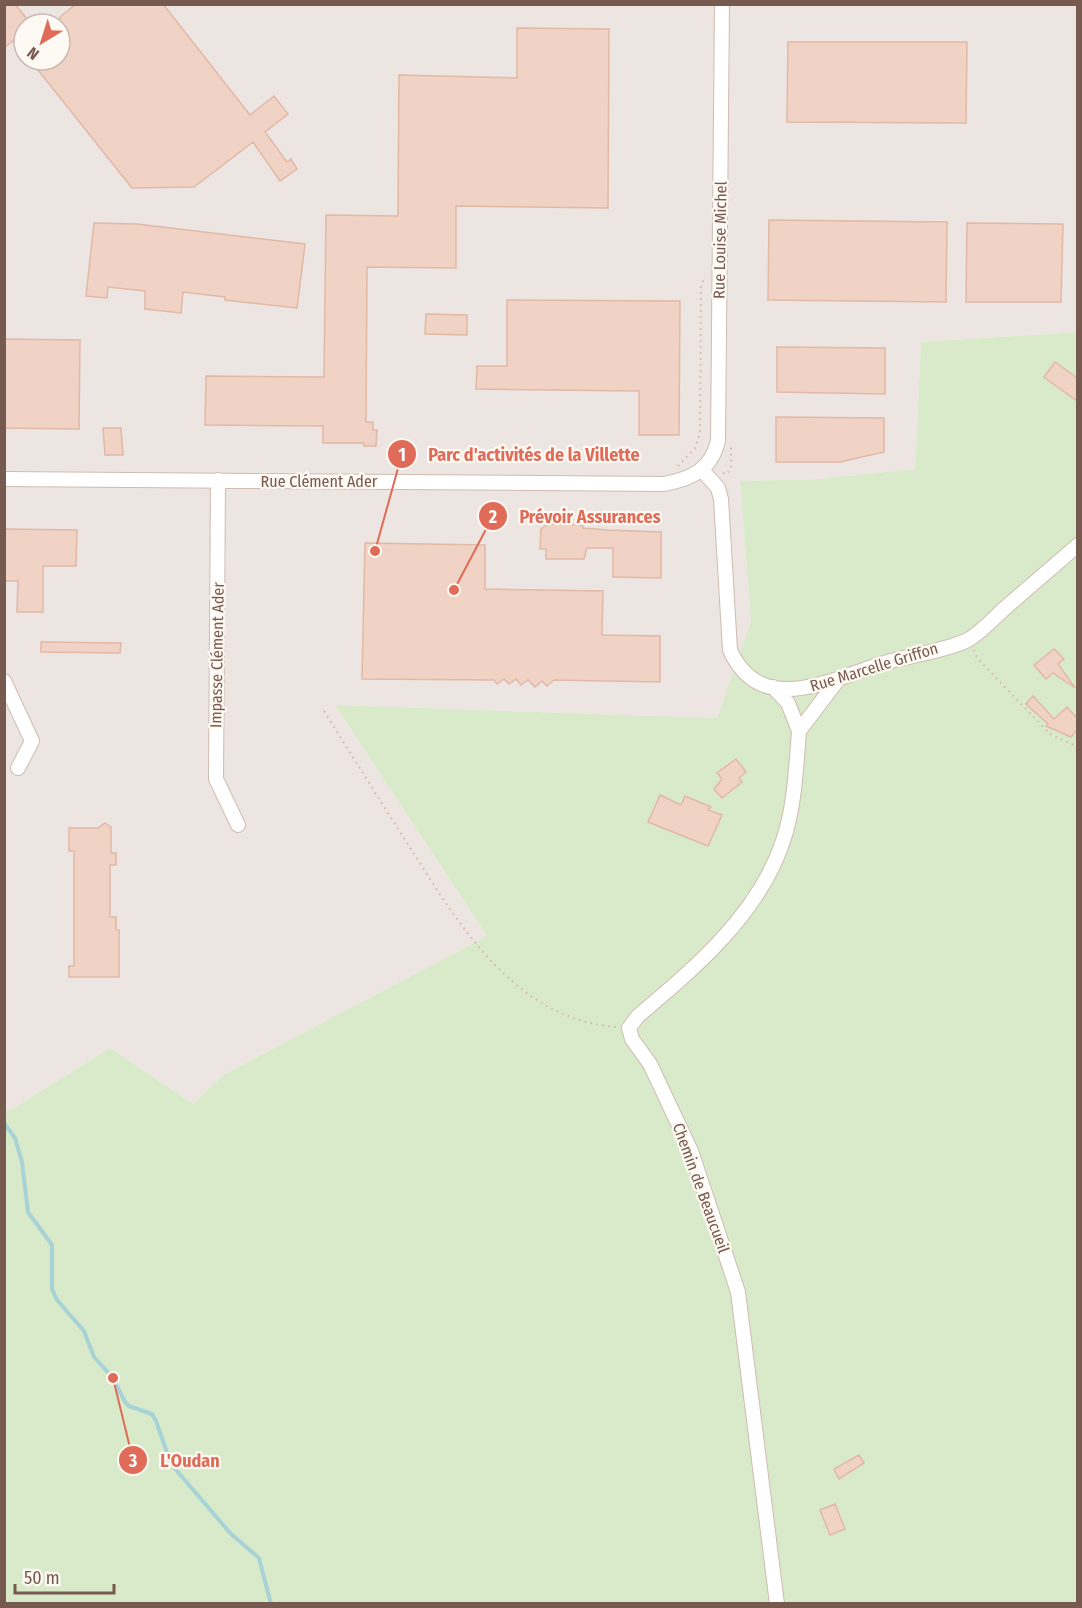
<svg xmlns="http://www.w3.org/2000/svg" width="1082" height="1608" font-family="'Fira Sans Condensed',sans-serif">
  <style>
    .industrial { fill: #ece5e1; fill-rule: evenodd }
    .green { fill: #d9eaca }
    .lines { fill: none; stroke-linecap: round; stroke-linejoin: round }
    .stream { stroke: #a7d3d7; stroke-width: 4 }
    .building { fill: #f0d3c4; stroke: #e2b8a6; stroke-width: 1.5 }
    .street-casing { stroke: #cebcb1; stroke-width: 16 }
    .path { stroke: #d6b5a7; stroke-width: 2; stroke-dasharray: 1.5 4.5; stroke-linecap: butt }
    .street { stroke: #fff; stroke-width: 14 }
    .labels { text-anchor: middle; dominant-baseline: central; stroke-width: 4.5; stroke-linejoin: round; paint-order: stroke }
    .street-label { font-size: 16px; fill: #775a4f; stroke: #fef9f2 }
    .leader { fill: none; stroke: #df6b58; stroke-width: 2 }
    .callout-dot { fill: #df6b58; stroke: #fef9f2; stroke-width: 2 }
    .mark-label { font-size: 18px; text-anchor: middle; font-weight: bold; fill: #fff }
    .callout-label { font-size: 18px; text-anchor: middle; font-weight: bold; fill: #df6b58; stroke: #fef9f2; stroke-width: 4.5; stroke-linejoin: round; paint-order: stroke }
  </style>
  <rect width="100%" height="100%" fill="#fcf4ec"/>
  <path class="industrial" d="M4 5H1077V332L921 342 915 469 819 479 740 481 751 621 717 718 335 705 487 936 223 1075 193 1104 110 1048 9 1111 5 1110ZM24 24H60V60H24Z"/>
  <path class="green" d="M1077 332V1603H5L4 1110 9 1111 110 1048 193 1104 223 1075 487 936 335 705 717 718 751 621 740 481 819 479 915 469 921 342Z"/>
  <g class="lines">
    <path class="stream" d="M4 1123 15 1138 22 1162 28 1212 52 1245V1289L57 1300 84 1331 94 1357 113 1378 125 1402 129 1406 152 1414 156 1421 171 1464 231 1534 259 1558 271 1604"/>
  </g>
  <path class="building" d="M4 4H15L31 24H24V52L14 40 4 48Z
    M76 4H163L250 115 274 96 288 114 265 132 287 162 291 159 297 169 280 181 253 142 194 187 132 188 30 60H60V17Z
    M517 28 609 29 608 208 456 206V268L367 267 366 422H373V430H377L376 446H364V443H323V426L205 425 206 376 324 377 326 215 398 216 399 75 517 78Z
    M788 42H967L966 123 787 122Z
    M769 220 947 222 946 302 768 300Z
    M94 223 137 224 305 244 297 308 225 300V297L183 292 181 313 145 309V291L108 287 107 298 86 296Z
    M967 223 1063 224 1061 302H966Z
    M507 300 680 301 679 435H639V391L476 389 477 366H507Z
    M426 314 467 315V335L425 334Z
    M4 339 80 340 79 429 4 428Z
    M777 347 885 348V394L777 392Z
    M1055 362 1077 378V401L1044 377Z
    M776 417 884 418V452L840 462H776Z
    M103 428H121L123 455H105Z
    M548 524 583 525V528L608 530 661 532V578L613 577V548H587L584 559H546V549H540L541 529Z
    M4 529 77 530 76 566H43V612H17L18 581H4Z
    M365 543 485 545V589L603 591 602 635 660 636V682L554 680 547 686 542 681 535 687 528 680 521 685 516 679 509 684 504 679 497 684 494 680 362 679Z
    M41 642 121 643 120 653 41 652Z
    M1054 649 1064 659 1058 664 1075 688 1053 673 1046 679 1034 665Z
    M1033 696 1054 719 1067 707 1077 718V730L1071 737 1046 726 1048 724 1026 704Z
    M736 759 746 772 739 778 742 782 722 798 714 789 722 779 717 773Z
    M660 795 681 805 685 796 711 807 708 810 722 815 708 846 648 822Z
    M105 823 111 827V853H116V865H110V917H116V930H119V977H69V966H74V851H69V828H98Z
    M859 1455 864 1463 839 1479 834 1469Z
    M835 1504 845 1529 830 1535 820 1510Z"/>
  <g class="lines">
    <g class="street-casing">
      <path id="street" d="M702 470 718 488 721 499 730 650C762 722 839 675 891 661 910 656 957 648 971 638 983 630 994 618 1005 608 1029 587 1054 566 1078 545
        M4 479 664 484C691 479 711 470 718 441L722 4
        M218 480 216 779 238 825
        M4 681 32 741 18 768
        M773 687 788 703 799 731 837 681
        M777 1604 738 1292 691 1151 650 1064 632 1039 629 1028 638 1016C695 968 759 914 783 841 795 806 796 767 799 731"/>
    </g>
    <path class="path" d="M678 466 696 447 700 432 701 287 705 276
      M723 473 727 474 731 468V447
      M974 650 977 658 1050 734 1078 747
      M324 711C351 754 377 796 404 838 455 918 512 1020 617 1027"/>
    <use href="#street" class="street"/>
  </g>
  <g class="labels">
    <g class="street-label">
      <text transform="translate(720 240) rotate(-89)">Rue Louise Michel</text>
      <text x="319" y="481">Rue Clément Ader</text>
      <text transform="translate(217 655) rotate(-89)">Impasse Clément Ader</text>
      <text transform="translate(874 667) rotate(-17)">Rue Marcelle Griffon</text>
      <text transform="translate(701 1188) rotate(70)">Chemin de Beaucueil</text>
    </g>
  </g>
  <path class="leader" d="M375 551L402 454M454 590L493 516M113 1378L133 1460"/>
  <g class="callout-dot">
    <circle cx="375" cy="551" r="6"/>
    <circle cx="454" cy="590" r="6"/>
    <circle cx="113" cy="1378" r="6"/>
    <circle cx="402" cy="454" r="15"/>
    <circle cx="493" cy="516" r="15"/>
    <circle cx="133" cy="1460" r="15"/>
  </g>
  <g class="mark-label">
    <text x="402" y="461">1</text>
    <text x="493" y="523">2</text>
    <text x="133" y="1467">3</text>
  </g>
  <g class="callout-label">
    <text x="534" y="461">Parc d'activités de la Villette</text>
    <text x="590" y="523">Prévoir Assurances</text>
    <text x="190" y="1467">L'Oudan</text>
  </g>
  <rect width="1082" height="1608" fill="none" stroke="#775a4f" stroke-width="12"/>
  <g transform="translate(42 42) rotate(218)"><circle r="28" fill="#fef9f2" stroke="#c8b9b1" stroke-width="1.5"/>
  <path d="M0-4.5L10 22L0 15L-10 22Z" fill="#df6b58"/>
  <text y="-9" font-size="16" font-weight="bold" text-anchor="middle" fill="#775a4f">N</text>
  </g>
  <path d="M15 1584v9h99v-9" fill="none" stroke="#775a4f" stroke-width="3"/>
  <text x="24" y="1584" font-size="18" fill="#775a4f" stroke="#fef9f2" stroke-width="4.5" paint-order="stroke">50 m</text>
</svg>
